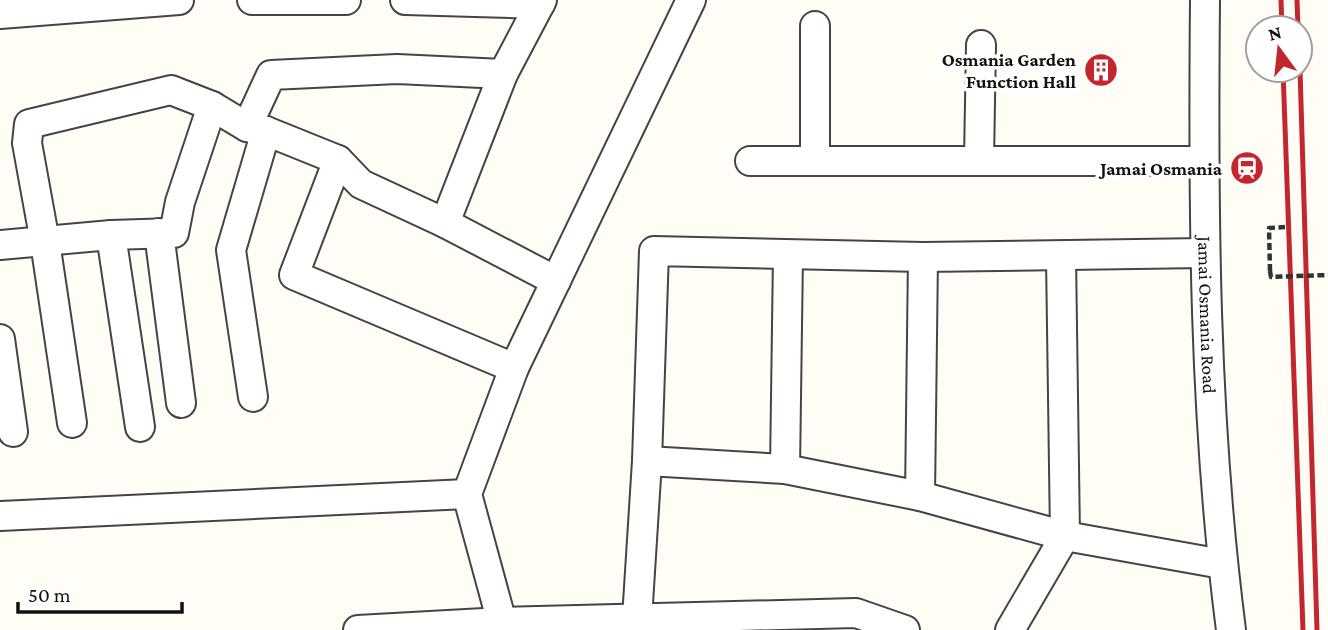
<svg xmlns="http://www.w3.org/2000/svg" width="1328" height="630" font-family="'Crimson Pro',serif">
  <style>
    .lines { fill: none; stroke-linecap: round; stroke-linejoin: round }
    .minor-casing { stroke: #444; stroke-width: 32 }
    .path { stroke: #333; stroke-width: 4.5; stroke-dasharray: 7 3.5; stroke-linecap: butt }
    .minor { stroke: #fff; stroke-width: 28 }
    .rail { stroke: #c4262e; stroke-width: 5 }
    .path-bridge { stroke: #333; stroke-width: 4.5; stroke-dasharray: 7 3.5; stroke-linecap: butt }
    .labels { text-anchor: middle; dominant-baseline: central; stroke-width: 7; stroke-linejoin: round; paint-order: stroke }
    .poi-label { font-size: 19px; font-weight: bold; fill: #111; stroke: #fff; text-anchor: end }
    .street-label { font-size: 19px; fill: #111; stroke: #fff }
  </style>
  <rect width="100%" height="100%" fill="#fffdf5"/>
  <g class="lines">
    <g class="minor-casing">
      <g id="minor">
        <path d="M252 0H346"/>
        <path d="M405 0 540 4"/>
        <path id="s1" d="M1205 0C1203 211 1204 421 1231 630"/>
        <path d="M0 14 179 0"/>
        <path d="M815 26V160"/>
        <path d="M247 127 271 75 397 69 503 74"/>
        <path d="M338 160 294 275 514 368"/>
        <path d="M979 160 981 45"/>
        <path d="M750 161H1203"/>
        <path d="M445 223 503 74 542 0"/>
        <path d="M159 233 181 403"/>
        <path d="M111 235 140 427"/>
        <path d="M0 245 111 235 174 233 180 202 212 106"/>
        <path d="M0 339 13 432"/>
        <path d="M253 397 231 250 266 131"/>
        <path d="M72 423 45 242 27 143 29 124 171 90 212 106 247 127 266 131 338 160 361 184 445 223 556 281"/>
        <path d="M647 461 785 469 920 496 1065 536 1222 564"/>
        <path d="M785 469 788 255"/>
        <path d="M920 496 923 257"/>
        <path d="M0 516 467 494"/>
        <path d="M637 619 647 461 654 251 923 257 1204 253"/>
        <path d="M358 630 502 622 856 613 905 630"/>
        <path d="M504 630 467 494 514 368 691 0"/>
        <path d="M1010 630 1065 536 1061 257"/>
      </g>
    </g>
    <path class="path" d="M1270 271 1269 228 1285 227"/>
    <use href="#minor" class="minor"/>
    <path class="rail" d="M1281 0 1282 28
      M1297 0 1298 28
      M1283 70 1303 630
      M1300 70 1317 630"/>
    <path class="path-bridge" d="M1270 271 1271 277 1328 275"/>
  </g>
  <defs>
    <g id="building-disc" transform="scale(1.75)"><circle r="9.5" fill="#c4262e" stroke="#fff"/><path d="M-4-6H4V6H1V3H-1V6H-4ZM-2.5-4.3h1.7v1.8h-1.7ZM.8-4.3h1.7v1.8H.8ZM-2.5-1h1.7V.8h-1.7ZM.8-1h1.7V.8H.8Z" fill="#fff"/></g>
    <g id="station-disc" transform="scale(1.75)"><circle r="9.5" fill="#c4262e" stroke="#fff"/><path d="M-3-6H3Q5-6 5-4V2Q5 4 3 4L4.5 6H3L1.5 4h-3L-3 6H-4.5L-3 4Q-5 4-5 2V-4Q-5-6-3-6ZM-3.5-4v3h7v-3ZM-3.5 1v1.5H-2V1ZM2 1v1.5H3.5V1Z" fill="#fff"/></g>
  </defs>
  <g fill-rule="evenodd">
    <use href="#building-disc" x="1101" y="70"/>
    <use href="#station-disc" x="1247" y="168"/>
  </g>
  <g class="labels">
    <g class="poi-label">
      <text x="1076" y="59">Osmania Garden<tspan x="1076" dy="22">Function Hall</tspan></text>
      <text x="1222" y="168">Jamai Osmania</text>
    </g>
    <g class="street-label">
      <text stroke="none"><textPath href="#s1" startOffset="315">Jamai Osmania Road</textPath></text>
    </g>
  </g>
  <g transform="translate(1279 49) rotate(345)"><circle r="33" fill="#ffffff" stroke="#a0a0a0" stroke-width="2"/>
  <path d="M0-5L12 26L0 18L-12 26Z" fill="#c4262e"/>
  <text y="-10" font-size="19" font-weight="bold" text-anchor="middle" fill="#111111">N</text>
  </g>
  <path d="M18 602v10h164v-10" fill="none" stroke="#111111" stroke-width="3.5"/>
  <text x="28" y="602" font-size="21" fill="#111111" stroke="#ffffff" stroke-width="5" paint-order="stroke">50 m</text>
</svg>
